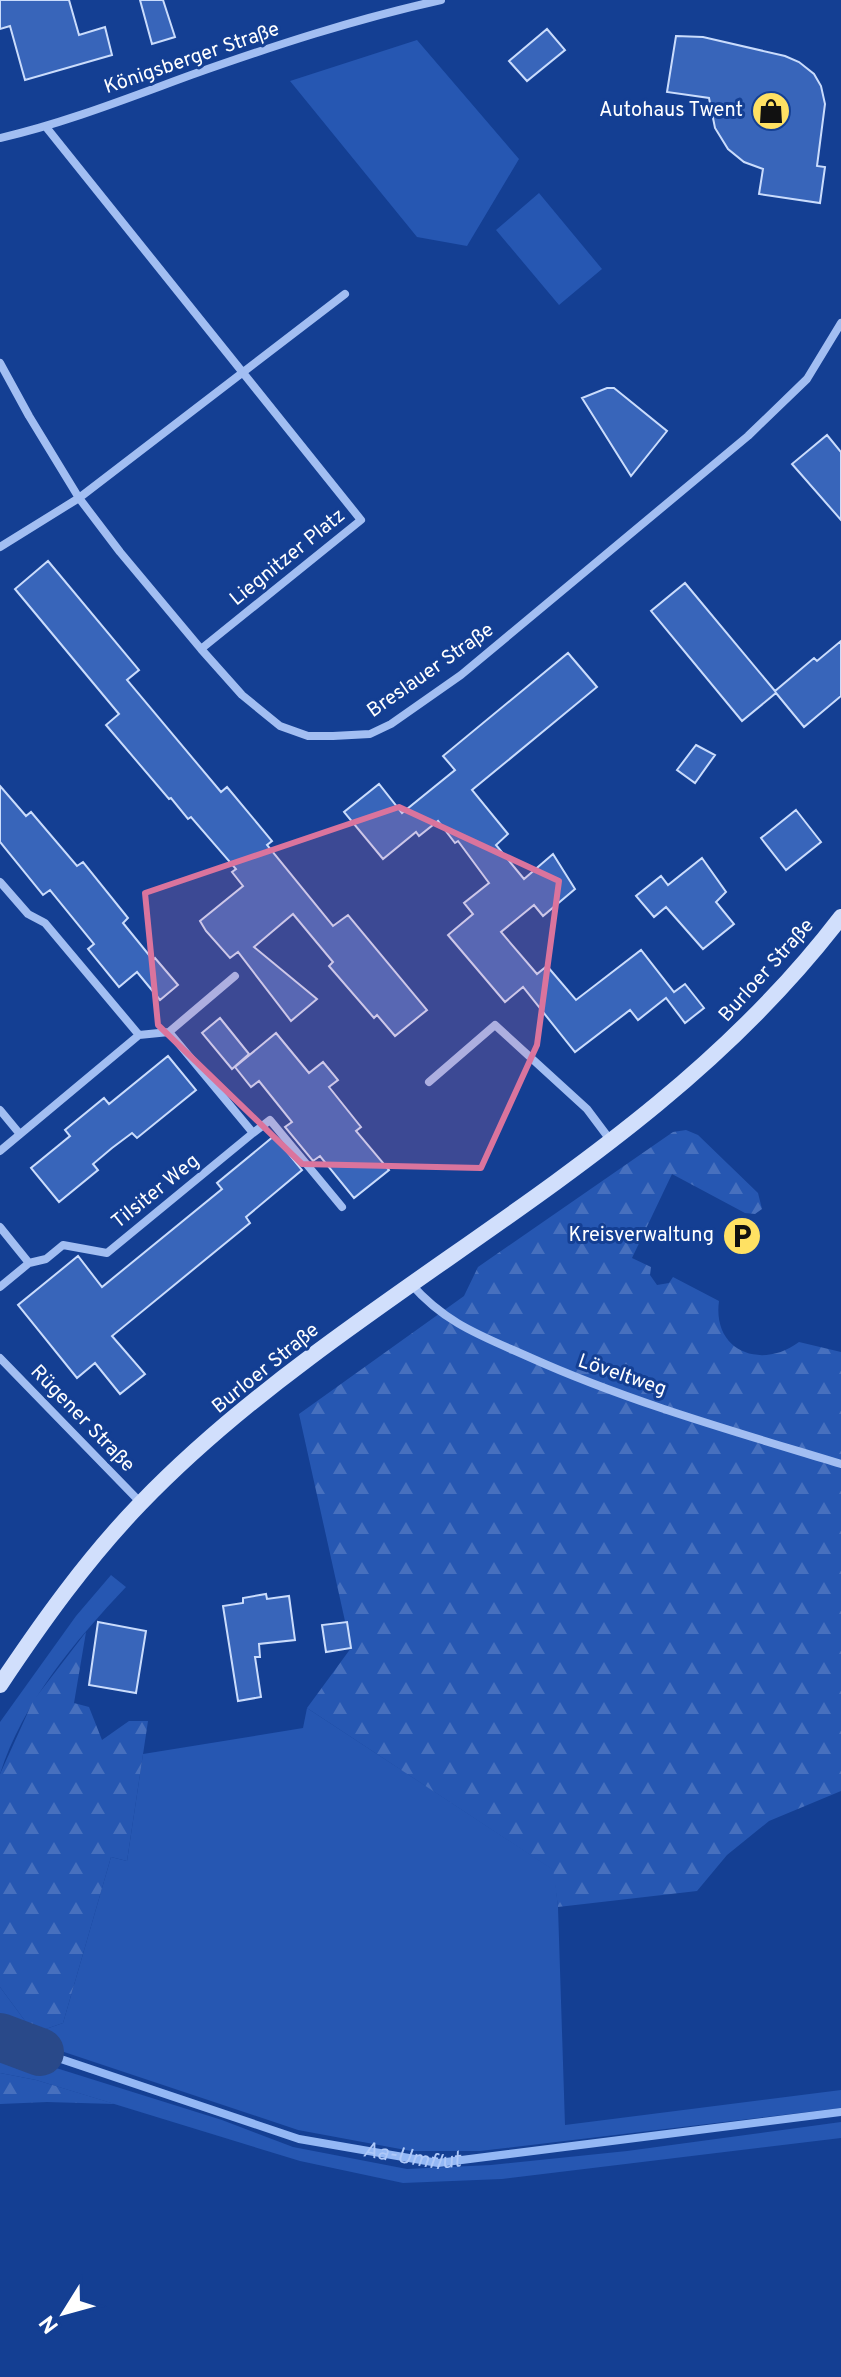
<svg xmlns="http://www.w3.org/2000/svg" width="841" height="2377" font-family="Overpass,sans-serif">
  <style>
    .green { fill: #2657b2 }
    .forest { fill: url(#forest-firs) }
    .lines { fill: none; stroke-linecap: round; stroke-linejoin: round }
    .stream { stroke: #94b8f5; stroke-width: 8 }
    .river { stroke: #294989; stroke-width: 48 }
    .building { fill: #3865ba; stroke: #cadcfc; stroke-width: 2 }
    .street { stroke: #a2bef2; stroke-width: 8 }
    .secondary { stroke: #d1dffc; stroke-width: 16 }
    .marked { fill: #da749d; fill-opacity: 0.2; stroke: #da749d; stroke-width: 6; stroke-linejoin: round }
    .labels { text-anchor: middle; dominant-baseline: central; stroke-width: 6; stroke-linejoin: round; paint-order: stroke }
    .street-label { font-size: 20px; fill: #fff; stroke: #143f93 }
    .poi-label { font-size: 20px; fill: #fff; stroke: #143f93; text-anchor: end }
    .water-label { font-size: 22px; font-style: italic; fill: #afc9f9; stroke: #143f93 }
  </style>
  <defs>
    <pattern id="forest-firs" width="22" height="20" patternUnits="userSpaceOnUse" patternTransform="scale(2)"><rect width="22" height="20" fill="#2657b2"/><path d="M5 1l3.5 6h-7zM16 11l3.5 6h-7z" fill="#4770be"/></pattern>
  </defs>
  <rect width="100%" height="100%" fill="#143f93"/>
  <path class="green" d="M417 40 519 159 467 246 417 237 290 81Z
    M539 193 602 269 559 305 496 230Z
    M111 1575 126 1587C75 1641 23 1702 0 1774V1722L76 1616Z
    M307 1708 554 1870 558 1907 565 2125 841 2090V2108L480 2151H411L298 2130 40 2044 9 2017 0 2014V1987L34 2033 63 2023 111 1857 127 1861 143 1754 303 1728Z
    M0 2062H37L222 2120 293 2147 407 2169 491 2165 627 2151 841 2122V2138L502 2179 403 2183 300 2161 36 2080 0 2073Z"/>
  <path class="forest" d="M686 1130 698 1135 758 1193 762 1209 755 1214 745 1213 672 1174 632 1258 651 1267 650 1275 657 1285 669 1283 673 1277 719 1301C712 1352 762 1370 799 1342L841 1352V1791L769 1821 727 1855 697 1891 558 1907 553 1870 307 1708 351 1648 299 1414 464 1296 478 1267 673 1132Z
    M86 1632 74 1703 89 1707 102 1740 129 1721H148L127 1861 111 1857 63 2023 34 2033 0 1987V1774L33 1701Z
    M0 2073 36 2080 115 2104 47 2102 0 2104Z"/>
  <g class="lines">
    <path class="stream" id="s1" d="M40 2052 299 2139 438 2163 841 2112"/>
    <path class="river" d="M0 2037 40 2052"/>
  </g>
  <path class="building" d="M0 0H69L79 35 105 27 112 55 25 80 10 26 0 29Z
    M140 0H163L175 37 152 44Z
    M547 29 565 50 527 81 509 61Z
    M676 36 703 37 785 56 799 62 814 74 821 86 825 104 817 166 825 167 820 203 759 194 763 169 744 162 728 149 715 128 709 98 667 92Z
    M607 388H614L667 431 631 476 582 398Z
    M827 435 841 452V520L792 464Z
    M48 561 139 670 127 680 221 792 227 787 272 841 267 845 333 926 348 915 427 1010 395 1036 377 1015 374 1018 329 966 333 962 293 914 254 947 317 999 291 1021 238 952 230 958 206 931 200 921 243 886 232 872 236 869 191 817 188 819 171 798 169 799 106 725 119 714 15 589Z
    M685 583 775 691 814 658 817 661 841 641V696L804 727 776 693 742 721 651 611Z
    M568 653 597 687 472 790 508 834 496 845 524 879 553 854 575 889 543 916 534 905 501 932 537 974 547 966 576 1000 641 950 674 992 685 984 704 1008 685 1023 666 998 638 1020 630 1010 575 1052 523 987 505 1002 448 935 473 914 464 903 489 883 458 841 455 843 438 821 419 836 416 832 383 859 344 812 379 784 402 813 455 770 443 756Z
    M696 745 715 755 695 783 677 770Z
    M0 786 26 816 31 812 77 866 83 862 128 918 123 923 153 960 155 958 178 985 160 1000 137 972 119 987 88 949 94 944 50 890 43 895 0 842Z
    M796 810 821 842 786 870 761 838Z
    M702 858 726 892 716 902 734 924 703 949 666 907 654 917 636 896 661 876 668 885Z
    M220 1018 249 1054 232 1069 202 1033Z
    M276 1033 309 1073 323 1062 338 1080 329 1087 361 1127 356 1131 389 1170 354 1198 320 1156 313 1161 285 1127 292 1122 259 1081 251 1087 235 1067Z
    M168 1056 196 1090 137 1138 132 1133 112 1148 93 1164 98 1170 59 1202 31 1168 70 1136 65 1130 104 1098 109 1104Z
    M274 1136 302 1170 246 1217 250 1223 112 1336 145 1374 120 1394 95 1363 77 1378 18 1305 78 1256 102 1287 222 1189 217 1183Z
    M266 1594 267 1599 289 1596 295 1640 259 1644 260 1657H255L261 1697 238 1701 223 1606 243 1603V1598Z
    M98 1622 146 1631 136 1693 89 1685Z
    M347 1622 351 1648 326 1652 322 1625Z"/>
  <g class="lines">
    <path class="street" d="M46 127 361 520 201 649
      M0 138C65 123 128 98 191 75 273 46 355 19 441 0
      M0 363 29 416 79 498 120 552 201 649 242 695 280 726 308 736H333L370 734 391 724 461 675 748 436 807 379 841 323
      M0 547 79 498 345 294
      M0 882 28 914 45 923 139 1035
      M429 1082 495 1025 587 1109 611 1141
      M0 1110 19 1133
      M253 1133 270 1120 342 1207
      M0 1151 139 1035 169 1032 235 976
      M0 1227 29 1263 0 1287
      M29 1263 46 1259 63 1245 107 1253 253 1133 169 1032
      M411 1284C446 1324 482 1336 529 1357 629 1402 736 1432 841 1464
      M0 1358 141 1503"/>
    <path class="secondary" d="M0 1685C42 1622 87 1559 140 1504 191 1451 250 1402 309 1358 497 1217 695 1108 841 917"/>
  </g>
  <path class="marked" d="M399 807 559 881 537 1045 481 1168 302 1164 158 1025 145 893Z"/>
  <defs>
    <g id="shop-disc" transform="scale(2)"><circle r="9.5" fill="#ffe163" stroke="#143f93"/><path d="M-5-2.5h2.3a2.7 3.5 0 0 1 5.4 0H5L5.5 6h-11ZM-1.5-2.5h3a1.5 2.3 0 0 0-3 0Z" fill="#111"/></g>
    <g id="parking-disc" transform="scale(2)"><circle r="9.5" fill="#ffe163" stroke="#143f93"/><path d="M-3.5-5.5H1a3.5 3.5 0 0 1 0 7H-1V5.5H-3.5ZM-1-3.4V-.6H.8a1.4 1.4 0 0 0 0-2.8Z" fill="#111"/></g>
  </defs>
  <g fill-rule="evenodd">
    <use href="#shop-disc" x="771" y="111"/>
    <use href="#parking-disc" x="742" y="1236"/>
  </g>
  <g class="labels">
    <g class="street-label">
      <text transform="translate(192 59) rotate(-19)">Königsberger Straße</text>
      <text transform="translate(288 558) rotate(-39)">Liegnitzer Platz</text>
      <text transform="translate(431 671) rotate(-35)">Breslauer Straße</text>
      <text transform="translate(767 971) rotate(-48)">Burloer Straße</text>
      <text transform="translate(156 1192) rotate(-39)">Tilsiter Weg</text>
      <text transform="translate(266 1369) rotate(-39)">Burloer Straße</text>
      <text transform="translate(622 1376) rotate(19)">Löveltweg</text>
      <text transform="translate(82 1419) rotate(46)">Rügener Straße</text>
    </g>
    <g class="poi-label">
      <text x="743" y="111">Autohaus Twent</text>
      <text x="714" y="1236">Kreisverwaltung</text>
    </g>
    <g class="water-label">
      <text stroke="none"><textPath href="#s1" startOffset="388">Aa-Umflut</textPath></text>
    </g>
  </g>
  <g transform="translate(64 2313) rotate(233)" stroke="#143f93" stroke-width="6" paint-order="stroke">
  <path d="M0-6L14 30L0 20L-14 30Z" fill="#ffffff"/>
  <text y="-12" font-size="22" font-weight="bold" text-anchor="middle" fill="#ffffff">N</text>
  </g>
</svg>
